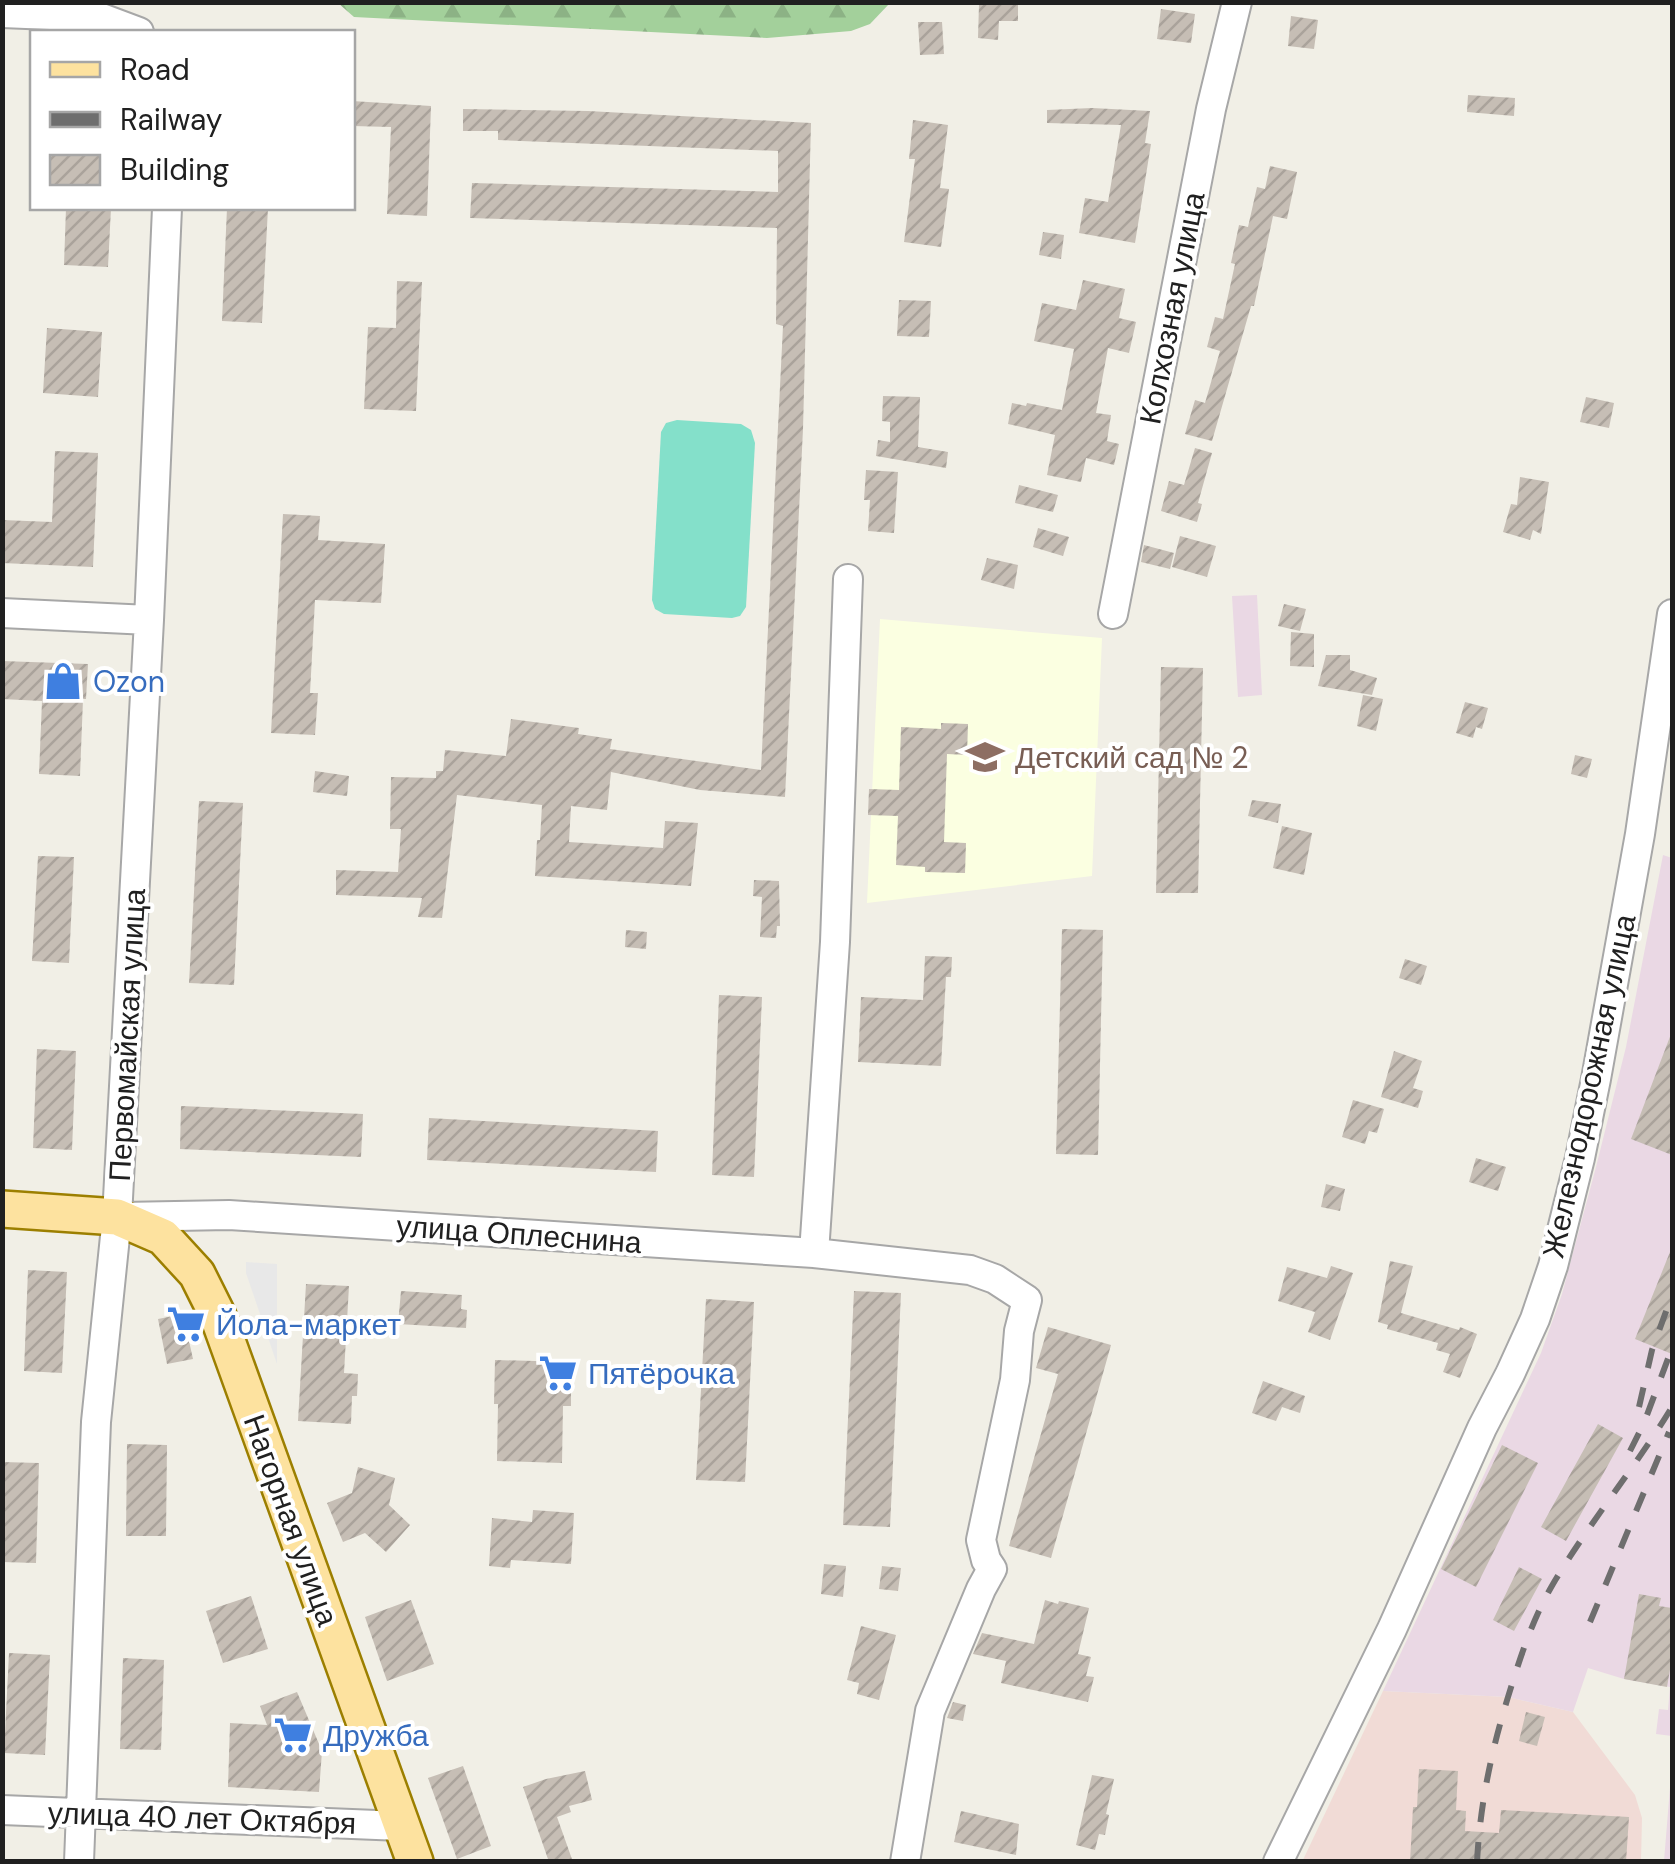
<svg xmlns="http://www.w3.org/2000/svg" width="1675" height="1864" font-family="'DM Sans',sans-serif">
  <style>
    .commercial { fill: #f1dbd6 }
    .industrial { fill: #ead8e4 }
    .education { fill: #fbffe1 }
    .forest { fill: url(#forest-firs) }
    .pitch { fill: #84e0ca }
    .parking { fill: #e8e8e8 }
    .building { fill: url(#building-hatch) }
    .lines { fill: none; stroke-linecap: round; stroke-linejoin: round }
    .minor-casing { stroke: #a7a7a7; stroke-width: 32 }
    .major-casing { stroke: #9c7f00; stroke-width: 40 }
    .minor { stroke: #fff; stroke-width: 28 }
    .major { stroke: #fde29f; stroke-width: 35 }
    .rail { stroke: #6e6e6e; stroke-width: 6; stroke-dasharray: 20 20; stroke-linecap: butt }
    .labels { text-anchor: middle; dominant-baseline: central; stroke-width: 8; stroke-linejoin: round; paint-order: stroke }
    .street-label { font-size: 30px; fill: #202020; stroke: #fff }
    .shop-label { font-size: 30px; fill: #366cbe; stroke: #fff; text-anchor: start }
    .education-label { font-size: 30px; fill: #785e54; stroke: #fff; text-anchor: start }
  </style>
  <defs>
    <pattern id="forest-firs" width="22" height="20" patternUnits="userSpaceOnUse" patternTransform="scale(2.5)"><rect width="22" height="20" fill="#a3d09b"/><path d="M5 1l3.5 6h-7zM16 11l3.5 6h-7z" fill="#8cb285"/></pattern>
    <pattern id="building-hatch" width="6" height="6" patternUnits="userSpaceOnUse" patternTransform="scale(2.5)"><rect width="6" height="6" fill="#c6beb5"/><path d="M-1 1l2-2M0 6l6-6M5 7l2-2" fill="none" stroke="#aaa39b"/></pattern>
  </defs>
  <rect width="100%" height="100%" fill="#f1efe6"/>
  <path class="commercial" d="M1383 1691 1508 1697 1573 1712 1635 1795 1642 1818 1641 1861 1302 1862Z"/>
  <path class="industrial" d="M1257 595 1262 695 1238 697 1232 596Z
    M1663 855 1672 858V1736L1656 1734 1659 1709 1668 1710 1670 1687 1624 1679 1588 1668 1573 1712 1508 1697 1383 1691 1541 1353 1562 1294 1596 1167 1626 1047Z
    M1672 1763V1861H1664Z"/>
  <path class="education" d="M880 619 1102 638 1092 876 867 903Z"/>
  <path class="forest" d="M338 3H890L870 24 851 31 767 38 354 17Z"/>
  <path class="pitch" d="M677 420 741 424 751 430 755 443 746 607 740 616 732 618 664 614 655 609 652 600 661 432 666 423Z"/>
  <path class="parking" d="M246 1262 277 1264V1364L246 1273Z"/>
  <path class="building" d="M979 4H1018V21H999L998 40 978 38Z
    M1161 9 1195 14 1191 43 1157 39Z
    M1291 16 1318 20 1314 49 1288 46Z
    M918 22H942L944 54 920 55Z
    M1468 95 1515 98 1514 116 1467 112Z
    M352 101 431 106 427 216 387 214 391 127 352 126Z
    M1092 108 1150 111 1145 143 1151 144 1135 243 1079 233 1085 198 1108 202 1121 125 1047 123V110Z
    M463 109 588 111 811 123 803 429 785 797 700 790 611 772 607 810 571 806 569 842 663 848 665 821 698 823 691 886 535 876 537 840H540L542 805 457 795 442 918 418 917 422 898 336 895V870L398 872 401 829H390L391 777 436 778V771H443L445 750 506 756 511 719 579 728 578 734 612 739 610 749 761 770 783 326 776 324 777 228 470 218 472 183 778 192V151L498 140V131H463Z
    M913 120 948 125 940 188 949 189 941 247 904 242 915 159H909Z
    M1270 166 1297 172 1287 219 1273 216 1254 306H1251L1212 441 1185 434 1195 400 1205 403 1220 351 1207 347 1215 317 1223 319 1235 264 1231 263 1239 225 1248 227 1257 187 1265 189Z
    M66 208H111L108 267 64 265Z
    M227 208H268L262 323 222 321Z
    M1043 232 1064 235 1061 259 1039 255Z
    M1083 280 1125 289 1119 318 1136 322 1129 353 1108 348 1096 413 1111 415 1107 441 1119 444 1114 465 1086 458 1081 482 1047 475 1055 435 1008 424 1012 403 1026 406 1027 403 1062 410 1074 349 1034 341 1042 303 1076 310Z
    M397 281 422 282 416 411 364 409 368 327 396 328Z
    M899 300 931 301 929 337 897 336Z
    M47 328 102 332 98 397 43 393Z
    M883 396 920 397 918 447 948 452 946 468 876 456 878 440 890 442V422L882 421Z
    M1586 397 1614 403 1609 428 1580 422Z
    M1195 448 1212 453 1198 503 1202 504 1197 522 1161 511 1169 481 1184 485Z
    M55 451 98 453 93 567 2 563V520L52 522Z
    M866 470 898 472 894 533 868 531 870 500H864Z
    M1520 477 1549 482 1541 534 1533 530 1530 540 1503 532 1511 504 1517 505Z
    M1019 485 1058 495 1053 512 1015 503Z
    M283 514 320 516 318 540 385 544 381 603 315 600 310 693H318L315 735 271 733Z
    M1038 528 1069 537 1063 556 1033 547Z
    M1180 536 1216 546 1207 577 1172 567Z
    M1144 545 1174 553 1170 569 1141 562Z
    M987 558 1018 565 1014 589 981 580Z
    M1284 604 1306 609 1300 631 1278 626Z
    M1291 632 1314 634V667L1290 666Z
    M1326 655H1350V670L1377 678 1372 695 1318 686Z
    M2 661 88 664 86 699H83L80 776 39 774 42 701 2 699Z
    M1161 667 1203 668 1198 893H1156Z
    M1363 695 1383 699 1376 731 1357 726Z
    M1465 702 1488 708 1482 729 1476 727 1473 738 1456 733Z
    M941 723 968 724 967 755 947 754 944 842 966 843 965 873 925 872V867L896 865 898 816 868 815 869 789 899 790 901 727 941 729Z
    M1575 755 1592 759 1587 778 1571 774Z
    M315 771 349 776 347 796 313 792Z
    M1252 800 1281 804 1278 823 1248 816Z
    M199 801 243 803 234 985 189 983Z
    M1282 826 1312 833 1304 875 1273 868Z
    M38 856 74 857 69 963 32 961Z
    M754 880 779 881 780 926H777L776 938 760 937 762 897 753 896Z
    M1062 929 1103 930 1098 1155 1056 1154Z
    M626 930 647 932 646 949 625 947Z
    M925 956 952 957 951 977H946L941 1066 858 1062 861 997 923 1000Z
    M1405 959 1427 966 1421 985 1399 978Z
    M719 995 762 997 754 1177 712 1175Z
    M1671 1034H1672V1155L1631 1139Z
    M37 1049 76 1051 72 1150 33 1148Z
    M1394 1051 1422 1061 1413 1088 1423 1091 1418 1108 1381 1097Z
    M1353 1100 1384 1109 1377 1133 1369 1131 1365 1144 1342 1137Z
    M181 1106 363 1114 361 1157 180 1149Z
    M429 1118 658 1131 656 1172 427 1160Z
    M1476 1158 1506 1167 1498 1191 1469 1182Z
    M1326 1184 1345 1189 1340 1211 1321 1207Z
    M1672 1247V1354L1635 1339Z
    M1390 1261 1413 1266 1401 1313 1459 1330 1460 1327 1477 1334 1460 1378 1443 1372 1450 1354 1436 1350 1438 1343 1387 1329 1388 1325 1378 1322Z
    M1331 1266 1353 1273 1330 1340 1308 1332 1315 1312 1278 1301 1287 1267 1327 1278Z
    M28 1270 67 1272 62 1373 24 1371Z
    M306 1284 349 1286 344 1373 358 1374 357 1396H352L351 1424 298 1421Z
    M401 1291 462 1295 461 1309 467 1310 466 1328 398 1324Z
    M854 1291 901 1293 890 1527 843 1525Z
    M706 1299 754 1302 745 1482 696 1480Z
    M183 1314 193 1359 167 1364 158 1319Z
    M1048 1327 1111 1345 1051 1558 1009 1546 1058 1374 1036 1368Z
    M495 1360 571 1362V1406H563L562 1463 497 1461 498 1404H494Z
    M1263 1381 1305 1396 1300 1413 1282 1407 1276 1421 1252 1413Z
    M1598 1424 1623 1438 1566 1541 1541 1527Z
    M127 1444 167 1445 166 1536H126Z
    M1502 1445 1538 1463 1476 1587 1441 1569Z
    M2 1462 39 1463 36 1563 2 1562Z
    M358 1467 395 1478 389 1505 410 1525 386 1552 365 1533 343 1542 327 1503 352 1493Z
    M533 1510 574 1513 571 1564 511 1560 510 1568 489 1566 492 1518 532 1522Z
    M824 1564 846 1566 843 1597 821 1594Z
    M882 1566 901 1568 898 1591 879 1589Z
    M1519 1567 1542 1579 1514 1631 1493 1620Z
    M1639 1594 1661 1598 1659 1606 1672 1608V1658L1667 1687 1624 1679Z
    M251 1596 268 1649 223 1663 206 1611Z
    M411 1600 434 1664 387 1681 365 1617Z
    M1045 1600 1058 1604 1059 1601 1089 1608 1078 1654 1091 1657 1086 1676 1094 1677 1088 1702 1001 1683 1006 1661 973 1654 982 1633 1034 1644Z
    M861 1626 896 1635 879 1700 857 1694 859 1683 847 1680Z
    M9 1653 50 1655 45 1755 4 1753Z
    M123 1658 164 1660 161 1750 120 1749Z
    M297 1692 322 1751 319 1792 228 1787 230 1723 267 1725 260 1706Z
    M953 1702 966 1705 963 1721 947 1718Z
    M1526 1712 1545 1717 1537 1746 1519 1741Z
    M463 1766 491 1846 457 1859 428 1778Z
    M1419 1769 1458 1771 1456 1810 1466 1811 1465 1831 1499 1833 1501 1810 1629 1817 1626 1862H1410L1413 1807H1417Z
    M585 1771 592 1800 569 1806 571 1812 557 1817 573 1862H549L523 1787 546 1779Z
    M1092 1775 1114 1779 1106 1814 1109 1815 1105 1835 1099 1834 1095 1850 1076 1845Z
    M961 1811 1019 1824 1016 1855 954 1842Z"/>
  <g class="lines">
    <g class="minor-casing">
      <path id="minor" d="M2 13 99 17 139 32
        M2 613 149 620
        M1113 614 1211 109 1237 2
        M122 1217 229 1215 814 1253 970 1270 995 1279 1027 1300 1019 1331 1015 1380 981 1540 986 1560 992 1569 981 1589 930 1711 905 1862
        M814 1253 835 942 848 579
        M2 1810 401 1826
        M79 1862 96 1422 117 1217 149 620 167 208
        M1278 1862 1392 1629 1482 1428 1510 1374 1535 1319 1553 1266 1580 1158 1596 1079 1640 834 1672 614"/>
    </g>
    <g class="major-casing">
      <path id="major" d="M2 1209 117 1217 163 1237 197 1274 218 1316 415 1862"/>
    </g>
    <use href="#minor" class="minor"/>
    <use href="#major" class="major"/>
    <path class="rail" d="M1639 1407 1652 1350 1672 1295
      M1630 1451 1644 1423 1672 1348
      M1590 1622 1669 1432
      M1477 1862C1480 1805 1491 1752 1508 1697 1520 1658 1532 1620 1553 1584 1589 1523 1635 1468 1672 1407"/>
  </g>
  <defs>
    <g id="shop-bare" transform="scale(3)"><path d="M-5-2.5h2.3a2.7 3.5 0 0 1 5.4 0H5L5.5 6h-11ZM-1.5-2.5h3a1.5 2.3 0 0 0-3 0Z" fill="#3f7fe0" stroke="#fff" stroke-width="2.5" paint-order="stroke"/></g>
    <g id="school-bare" transform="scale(3)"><path d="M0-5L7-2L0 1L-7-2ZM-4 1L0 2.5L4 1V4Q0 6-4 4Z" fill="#8d6e63" stroke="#fff" stroke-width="2.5" paint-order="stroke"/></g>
    <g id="supermarket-bare" transform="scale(3)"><path d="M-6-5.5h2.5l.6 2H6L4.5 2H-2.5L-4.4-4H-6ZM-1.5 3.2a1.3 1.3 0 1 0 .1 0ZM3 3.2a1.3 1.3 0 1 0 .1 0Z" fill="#3f7fe0" stroke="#fff" stroke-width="2.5" paint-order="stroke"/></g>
  </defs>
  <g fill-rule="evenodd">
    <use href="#shop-bare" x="63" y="681"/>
    <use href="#school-bare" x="985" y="757"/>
    <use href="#supermarket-bare" x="186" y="1324"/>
    <use href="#supermarket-bare" x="558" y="1373"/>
    <use href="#supermarket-bare" x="293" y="1735"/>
  </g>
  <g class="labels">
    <g class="street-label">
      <text transform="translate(1172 308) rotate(-79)">Колхозная улица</text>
      <text transform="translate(127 1035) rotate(-87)">Первомайская улица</text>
      <text transform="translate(1589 1086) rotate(-78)">Железнодорожная улица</text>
      <text transform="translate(519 1234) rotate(4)">улица Оплеснина</text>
      <text transform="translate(291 1520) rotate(70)">Нагорная улица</text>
      <text transform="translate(202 1818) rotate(2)">улица 40 лет Октября</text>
    </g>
    <g class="shop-label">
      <text x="93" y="681">Ozon</text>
      <text x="216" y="1324">Йола-маркет</text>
      <text x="588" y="1373">Пятёрочка</text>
      <text x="323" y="1735">Дружба</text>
    </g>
    <g class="education-label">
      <text x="1015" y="757">Детский сад № 2</text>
    </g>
  </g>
  <rect width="1675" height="1864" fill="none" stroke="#202020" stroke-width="10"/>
  <rect x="30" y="30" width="325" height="180" fill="#ffffff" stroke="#a6a6a6" stroke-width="2.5"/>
  <rect x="50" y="62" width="50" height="15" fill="#fde29f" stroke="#a6a6a6" stroke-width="2.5"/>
  <text x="120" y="80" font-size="30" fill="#202020">Road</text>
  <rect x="50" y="112" width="50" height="15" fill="#6e6e6e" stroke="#a6a6a6" stroke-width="2.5"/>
  <text x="120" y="130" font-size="30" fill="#202020">Railway</text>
  <rect x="50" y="155" width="50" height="30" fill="url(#building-hatch)" stroke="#a6a6a6" stroke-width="2.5"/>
  <text x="120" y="180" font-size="30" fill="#202020">Building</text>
</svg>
